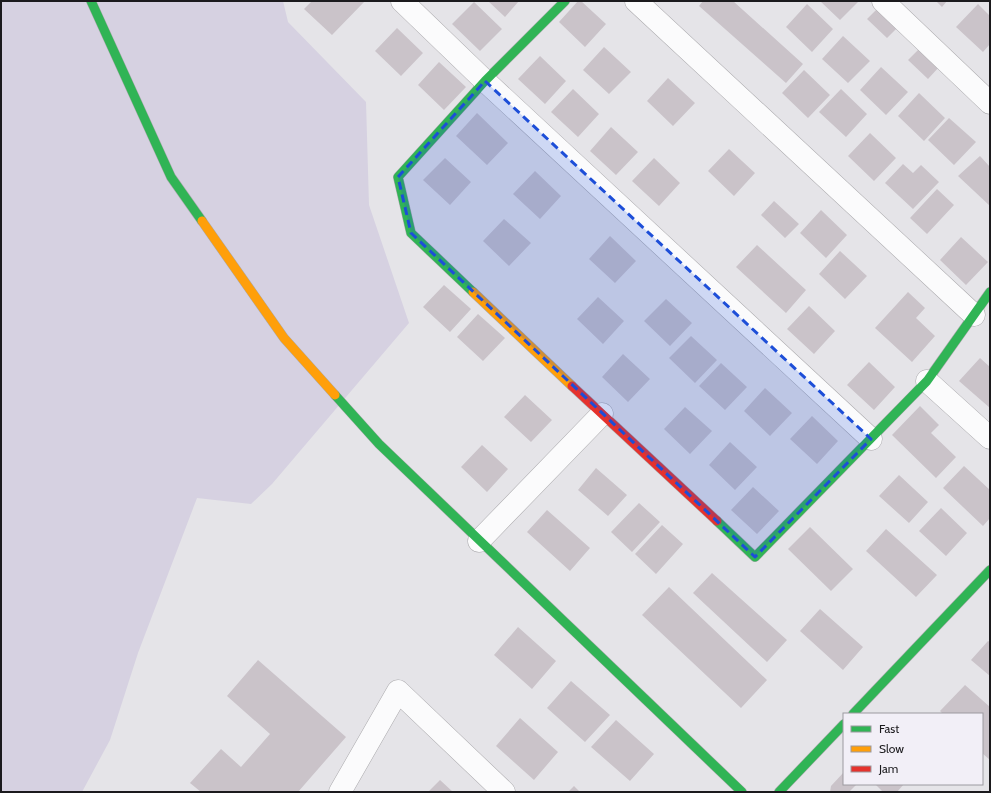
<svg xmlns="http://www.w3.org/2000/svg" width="991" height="793" font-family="Cabin,sans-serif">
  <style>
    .green { fill: #d6d1e1 }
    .building { fill: #cac3c9 }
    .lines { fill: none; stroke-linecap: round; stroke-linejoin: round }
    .street-casing { stroke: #aaa9ac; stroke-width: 23 }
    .fast-casing { stroke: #aaa9ac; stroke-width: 10 }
    .slow-casing { stroke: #aaa9ac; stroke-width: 10 }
    .jam-casing { stroke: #aaa9ac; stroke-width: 10 }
    .street { stroke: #fbfbfc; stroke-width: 22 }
    .fast { stroke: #30b455; stroke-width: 9 }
    .slow { stroke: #ff9f0a; stroke-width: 9 }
    .jam { stroke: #e5322d; stroke-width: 9 }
    .marked { fill: #1d4ed8; fill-opacity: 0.2; stroke: #1d4ed8; stroke-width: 3; stroke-dasharray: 8 5; stroke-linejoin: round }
  </style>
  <rect width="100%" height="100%" fill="#e5e4e8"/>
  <path class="green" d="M1 1H283L288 22 366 102 369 205 409 323 272 484 251 504 197 498 138 653 110 740 82 792H1Z"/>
  <path class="building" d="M312 1H365L332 35 304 9Z
    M488 1H519L505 17Z
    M578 1H581L606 24 585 47 559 22Z
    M703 1H733L803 64 786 83 699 6Z
    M820 1H859L840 20Z
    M936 1H947L942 7Z
    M474 2 502 29 480 51 452 24Z
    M807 4 833 29 812 52 786 27Z
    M978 4 990 16V44L983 52 956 27Z
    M879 7 899 26 887 38 867 19Z
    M397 28 423 53 401 76 375 51Z
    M843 36 870 61 848 83 822 59Z
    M604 47 631 72 609 94 583 70Z
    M920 48 939 67 928 79 908 60Z
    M540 56 566 81 545 104 518 79Z
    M439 62 466 87 444 110 418 85Z
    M881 67 908 92 886 115 860 90Z
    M804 70 830 95 808 118 782 93Z
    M668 78 695 103 673 126 647 101Z
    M573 89 599 114 578 137 551 112Z
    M841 89 867 114 846 137 819 112Z
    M919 93 945 118 924 141 898 116Z
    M477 113 508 143 487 165 456 136Z
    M949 118 976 142 954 165 928 140Z
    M611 127 638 152 616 175 590 151Z
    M870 133 896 158 874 181 848 156Z
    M729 149 755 173 734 196 708 171Z
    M980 156 990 167V206L958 176Z
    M445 158 471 182 450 205 423 180Z
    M654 158 680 183 659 206 632 181Z
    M903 164 913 173 921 165 939 182 913 209 885 183Z
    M535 171 561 196 540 219 513 194Z
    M937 189 954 205 927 234 910 218Z
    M774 201 799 224 785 238 761 215Z
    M821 210 847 235 826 258 800 233Z
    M504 219 531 243 509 266 483 241Z
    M610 236 636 261 615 283 589 259Z
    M961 237 988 262 966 285 940 260Z
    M757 245 806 290 786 313 736 267Z
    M840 251 867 276 845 299 819 274Z
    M444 285 471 309 450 332 423 307Z
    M908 292 925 308 916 318 935 336 912 362 875 328Z
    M598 297 624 321 603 344 577 319Z
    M666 299 692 323 670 346 644 321Z
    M809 306 835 331 814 354 787 329Z
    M478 314 505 338 483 361 457 337Z
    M691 336 717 360 695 383 669 358Z
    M623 354 650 379 628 402 602 377Z
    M980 358 990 367V408L959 381Z
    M869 362 895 387 874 410 847 385Z
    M721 363 747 387 725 410 699 386Z
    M765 388 792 413 770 436 744 411Z
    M525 395 552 420 531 442 504 417Z
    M920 406 939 425 931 433 956 457 936 478 892 435Z
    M685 407 712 431 690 454 664 429Z
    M812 416 838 441 817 464 790 439Z
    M730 442 757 467 735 490 709 465Z
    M482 445 508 469 487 492 461 467Z
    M964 466 990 490V518L983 526 943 488Z
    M596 468 627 495 608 516 578 490Z
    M899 475 928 502 909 523 879 496Z
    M753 487 779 511 757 534 731 510Z
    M639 503 660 522 632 552 611 532Z
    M941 508 967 533 946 556 919 531Z
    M547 510 590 548 570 571 527 532Z
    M662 525 683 544 656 574 635 554Z
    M810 527 853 569 831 591 788 549Z
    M886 529 937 575 916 597 866 551Z
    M712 573 787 640 767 662 693 593Z
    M669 587 767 680 741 708 642 615Z
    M820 609 863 647 843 670 800 631Z
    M518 627 556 661 532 689 494 655Z
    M988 641 990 642V676L971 660Z
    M258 660 346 737 298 792H201L190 783 221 749 241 767 270 734 227 696Z
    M571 681 610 715 585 742 547 708Z
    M965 685 990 707V760L982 753V714H943L940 711Z
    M520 718 558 752 534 780 496 746Z
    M616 720 654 754 630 781 591 747Z
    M844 772V784H857L849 792H830L831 786Z
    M440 780 453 792H428Z
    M875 784H904L897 792H883Z
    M574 786 580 792H568Z"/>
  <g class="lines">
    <g class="street-casing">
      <path id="street" d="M402 1 485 81 871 439
        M636 1 974 315
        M883 1 990 103
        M927 381 990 438
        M479 541 602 414
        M340 792 398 691 504 792"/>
    </g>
    <g class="fast-casing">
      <path id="fast" d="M91 1 171 177 202 221
        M473 292 411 233 398 177 485 81 565 1
        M335 395 379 444 742 792
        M717 521 755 557 927 381 990 292
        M853 714 990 570
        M779 792 844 724"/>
    </g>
    <g class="slow-casing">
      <path id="slow" d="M202 221 284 338 335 395
        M473 292 572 386"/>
    </g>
    <g class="jam-casing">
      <path id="jam" d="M572 386 717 521"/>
    </g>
    <use href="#street" class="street"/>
    <use href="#fast" class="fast"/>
    <use href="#slow" class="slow"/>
    <use href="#jam" class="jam"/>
  </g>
  <path class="marked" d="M485 81 871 439 755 557 411 233 398 177Z"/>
  <rect width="991" height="793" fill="none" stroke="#1b1a1d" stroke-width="4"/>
  <rect x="843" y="713" width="140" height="72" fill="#f2eff7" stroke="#9c9aa0"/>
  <rect x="851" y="726" width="20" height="6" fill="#30b455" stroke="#9c9aa0"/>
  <text x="879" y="733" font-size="12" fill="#1b1a1d">Fast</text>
  <rect x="851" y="746" width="20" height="6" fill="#ff9f0a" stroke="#9c9aa0"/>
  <text x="879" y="753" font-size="12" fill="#1b1a1d">Slow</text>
  <rect x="851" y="766" width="20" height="6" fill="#e5322d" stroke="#9c9aa0"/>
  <text x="879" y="773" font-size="12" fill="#1b1a1d">Jam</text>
</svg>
